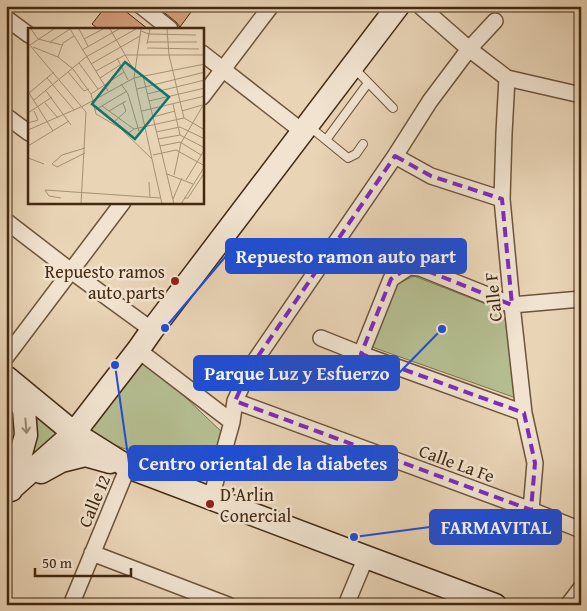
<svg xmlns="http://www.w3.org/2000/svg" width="587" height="611" font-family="'Gentium Book Plus',serif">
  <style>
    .green { fill: #b4bd90; stroke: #7c7350 }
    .building { fill: #d69f7d; stroke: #442911 }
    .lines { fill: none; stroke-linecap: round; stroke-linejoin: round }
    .lane-casing { stroke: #6d543a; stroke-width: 10 }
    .street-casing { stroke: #6d543a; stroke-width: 18 }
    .secondary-casing { stroke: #442911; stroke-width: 25 }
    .lane { stroke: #f1e3d0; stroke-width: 8 }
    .street { stroke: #f1e3d0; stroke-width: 15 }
    .secondary { stroke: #f1e3d0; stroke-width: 22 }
    .oneway { stroke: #9a8670 }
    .marked { fill: none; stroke: #7b2cbf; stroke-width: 4; stroke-dasharray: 10 6; stroke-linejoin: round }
    .poi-dot { fill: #8f2418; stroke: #f1e3d0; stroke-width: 2 }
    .labels { text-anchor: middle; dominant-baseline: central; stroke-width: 5; stroke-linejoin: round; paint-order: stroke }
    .poi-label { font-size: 18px; fill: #442911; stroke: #f1e3d0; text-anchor: end }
    .street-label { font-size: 18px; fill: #442911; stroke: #f1e3d0 }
    .inset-road { fill: none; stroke: #a79074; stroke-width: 1 }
    .view { fill: #0f766e; fill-opacity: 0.15; stroke: #0f766e; stroke-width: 2.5 }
    .inset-edge { fill: none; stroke: #442911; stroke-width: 2.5 }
    .leader { fill: none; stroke: #1d4ed8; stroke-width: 2 }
    .callout-dot { fill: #1d4ed8; stroke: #f1e3d0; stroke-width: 2 }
    .callout { fill: #1d4ed8; stroke: #1d4ed8; stroke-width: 2 }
    .callout-label { font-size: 19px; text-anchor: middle; font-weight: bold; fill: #fff }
  </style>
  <rect width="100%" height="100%" fill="#e9d4b6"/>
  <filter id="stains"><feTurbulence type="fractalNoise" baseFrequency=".004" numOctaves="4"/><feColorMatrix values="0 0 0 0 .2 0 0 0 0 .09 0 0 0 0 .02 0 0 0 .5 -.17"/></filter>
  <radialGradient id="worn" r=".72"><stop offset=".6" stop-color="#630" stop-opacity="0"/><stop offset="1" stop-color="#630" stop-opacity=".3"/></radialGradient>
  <path class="green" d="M414 276 504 311 516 398 372 347 397 284Z
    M143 357 224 434 208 481 97 438 87 432Z
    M31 409 64 432 28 464Z"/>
  <path class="building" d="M106 6H119L148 29H98L92 24Z
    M156 6H183L191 12 180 27 176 22Z"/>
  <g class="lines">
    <g class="lane-casing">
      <path id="lane" d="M354 68 393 108
        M310 127 348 158 356 154 363 144
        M326 140 368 83"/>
    </g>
    <g class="street-casing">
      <path id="street" d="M141 6 170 29
        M420 6 469 49 507 78 581 95
        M6 18 29 35
        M202 53 303 132
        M507 78 504 133 502 199 512 305 524 413 535 463 531 510
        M202 97 271 6
        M6 116 29 133
        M395 156 431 176 502 199
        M6 221 71 271 152 330
        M321 338 361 354 524 413
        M138 350 232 422
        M361 354 391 279 409 267 420 268 512 305 581 299
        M6 357 123 202
        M235 401 531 510 581 530
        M211 498 232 422 235 401 250 368 395 156 430 101 469 49 495 21
        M92 553 228 605
        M71 605 128 467
        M346 605 366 557
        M568 605 581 588"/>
    </g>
    <g class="secondary-casing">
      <path id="secondary" d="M6 377 74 433 128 467 366 557 495 605
        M8 386 24 409 26 435 11 490
        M41 472 61 461 85 455 110 462
        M6 491 12 488 74 433 138 350 152 330 398 6"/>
    </g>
    <use href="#lane" class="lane"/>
    <use href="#street" class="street"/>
    <use href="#secondary" class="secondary"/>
  </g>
  <defs><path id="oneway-shaft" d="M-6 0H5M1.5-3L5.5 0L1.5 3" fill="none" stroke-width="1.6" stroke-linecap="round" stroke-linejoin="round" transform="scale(1.25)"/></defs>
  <use class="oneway" href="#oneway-shaft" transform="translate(26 426) rotate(85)"/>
  <path class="marked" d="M395 156 431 176 502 199 512 305 420 268 409 267 391 279 361 354 524 413 535 463 531 510 235 401 250 368Z"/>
  <g class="poi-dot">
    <circle cx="175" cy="281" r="5"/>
    <circle cx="210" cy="504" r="5"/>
  </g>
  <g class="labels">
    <g class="poi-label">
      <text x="165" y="271">Repuesto ramos<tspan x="165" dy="21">auto parts</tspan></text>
      <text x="220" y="494" text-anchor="start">D’Arlin<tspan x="220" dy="21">Conercial</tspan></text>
    </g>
    <g class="street-label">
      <text transform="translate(493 297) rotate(-96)">Calle F</text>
      <text transform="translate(457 463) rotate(20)">Calle La Fe</text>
      <text transform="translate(94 501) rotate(-67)">Calle I2</text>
    </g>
  </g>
  <g transform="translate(28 28)">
    <rect width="176" height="176" fill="#e9d4b6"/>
    <path class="inset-road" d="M3 1 10 11 34 17M42 1 80 63M51 1 60 18M82 1 106 42M113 1 106 50 134 176M139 1 141 27 156 90M113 3 121 6 168 7M56 11 75 1M22 14 42 1M120 14H169M0 15 58 84 53 176M119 16 122 1M2 17 26 1M5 19 30 29 45 41 63 66 68 86 92 100 124 131M119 20 171 21M54 22 91 1M30 29 35 15 46 8M89 30 100 52M51 35 70 61M63 36 112 8M68 43 97 27H175M40 44 56 63 61 61M115 48 146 176M19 50 46 82M72 50 92 37M93 56 100 66 111 103M109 61 177 44M18 63 43 97M1 65 25 103M1 65 26 44M63 66 96 44M119 66 177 52M6 72 58 29 108 1M121 73 177 60M17 75 30 90M145 76 152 107M55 78 106 50 177 36M74 78 106 101M67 82 99 63M81 83 98 73M114 83 177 68M154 83 174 77M0 85 24 69M125 89 147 83M0 95 10 92 6 83M85 95 98 83 95 75M128 104 152 99 177 111M1 106 0 102 55 78M99 106 106 101 156 90 177 102M130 111 152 107 177 120M0 118 41 93M132 118 152 114 173 127M57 120 34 127 24 136 29 139 57 125M125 127 148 122 177 138M0 130 16 136M139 146 165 156M146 147 153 115 177 74M158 152 177 121M121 154 122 169M33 170 21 168 17 162 133 170M156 170H160L177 144M145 171 154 150M153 176 177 138"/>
    <path class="view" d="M97 34 141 69 107 111 64 76Z"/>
    <rect width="176" height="176" class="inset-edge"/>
  </g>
  <path class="leader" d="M165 328L226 256M442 329L399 373M115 365L129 463M354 537L430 527"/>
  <g class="callout-dot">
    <circle cx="165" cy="328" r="5"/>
    <circle cx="442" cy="329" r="5"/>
    <circle cx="115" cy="365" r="5"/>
    <circle cx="354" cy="537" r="5"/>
  </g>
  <g class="callout">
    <rect x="226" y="239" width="240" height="34" rx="5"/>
    <rect x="194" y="356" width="205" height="34" rx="5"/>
    <rect x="129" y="446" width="268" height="34" rx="5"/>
    <rect x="430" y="510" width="131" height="34" rx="5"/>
  </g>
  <g class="callout-label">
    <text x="346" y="263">Repuesto ramon auto part</text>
    <text x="297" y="380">Parque Luz y Esfuerzo</text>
    <text x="263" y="470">Centro oriental de la diabetes</text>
    <text x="496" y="534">FARMAVITAL</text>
  </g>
  <rect width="587" height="611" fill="none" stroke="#e9d4b6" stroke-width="25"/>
  <rect x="8" y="8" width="572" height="596" fill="none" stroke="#442911" stroke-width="2.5"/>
  <rect x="12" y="12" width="562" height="586" fill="none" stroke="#442911"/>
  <path d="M35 568v8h96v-8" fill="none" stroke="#442911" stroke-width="2.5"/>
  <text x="42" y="568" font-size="15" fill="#442911" stroke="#f1e3d0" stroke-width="4" paint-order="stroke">50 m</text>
  <rect width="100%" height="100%" filter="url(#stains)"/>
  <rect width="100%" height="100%" fill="url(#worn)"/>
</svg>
